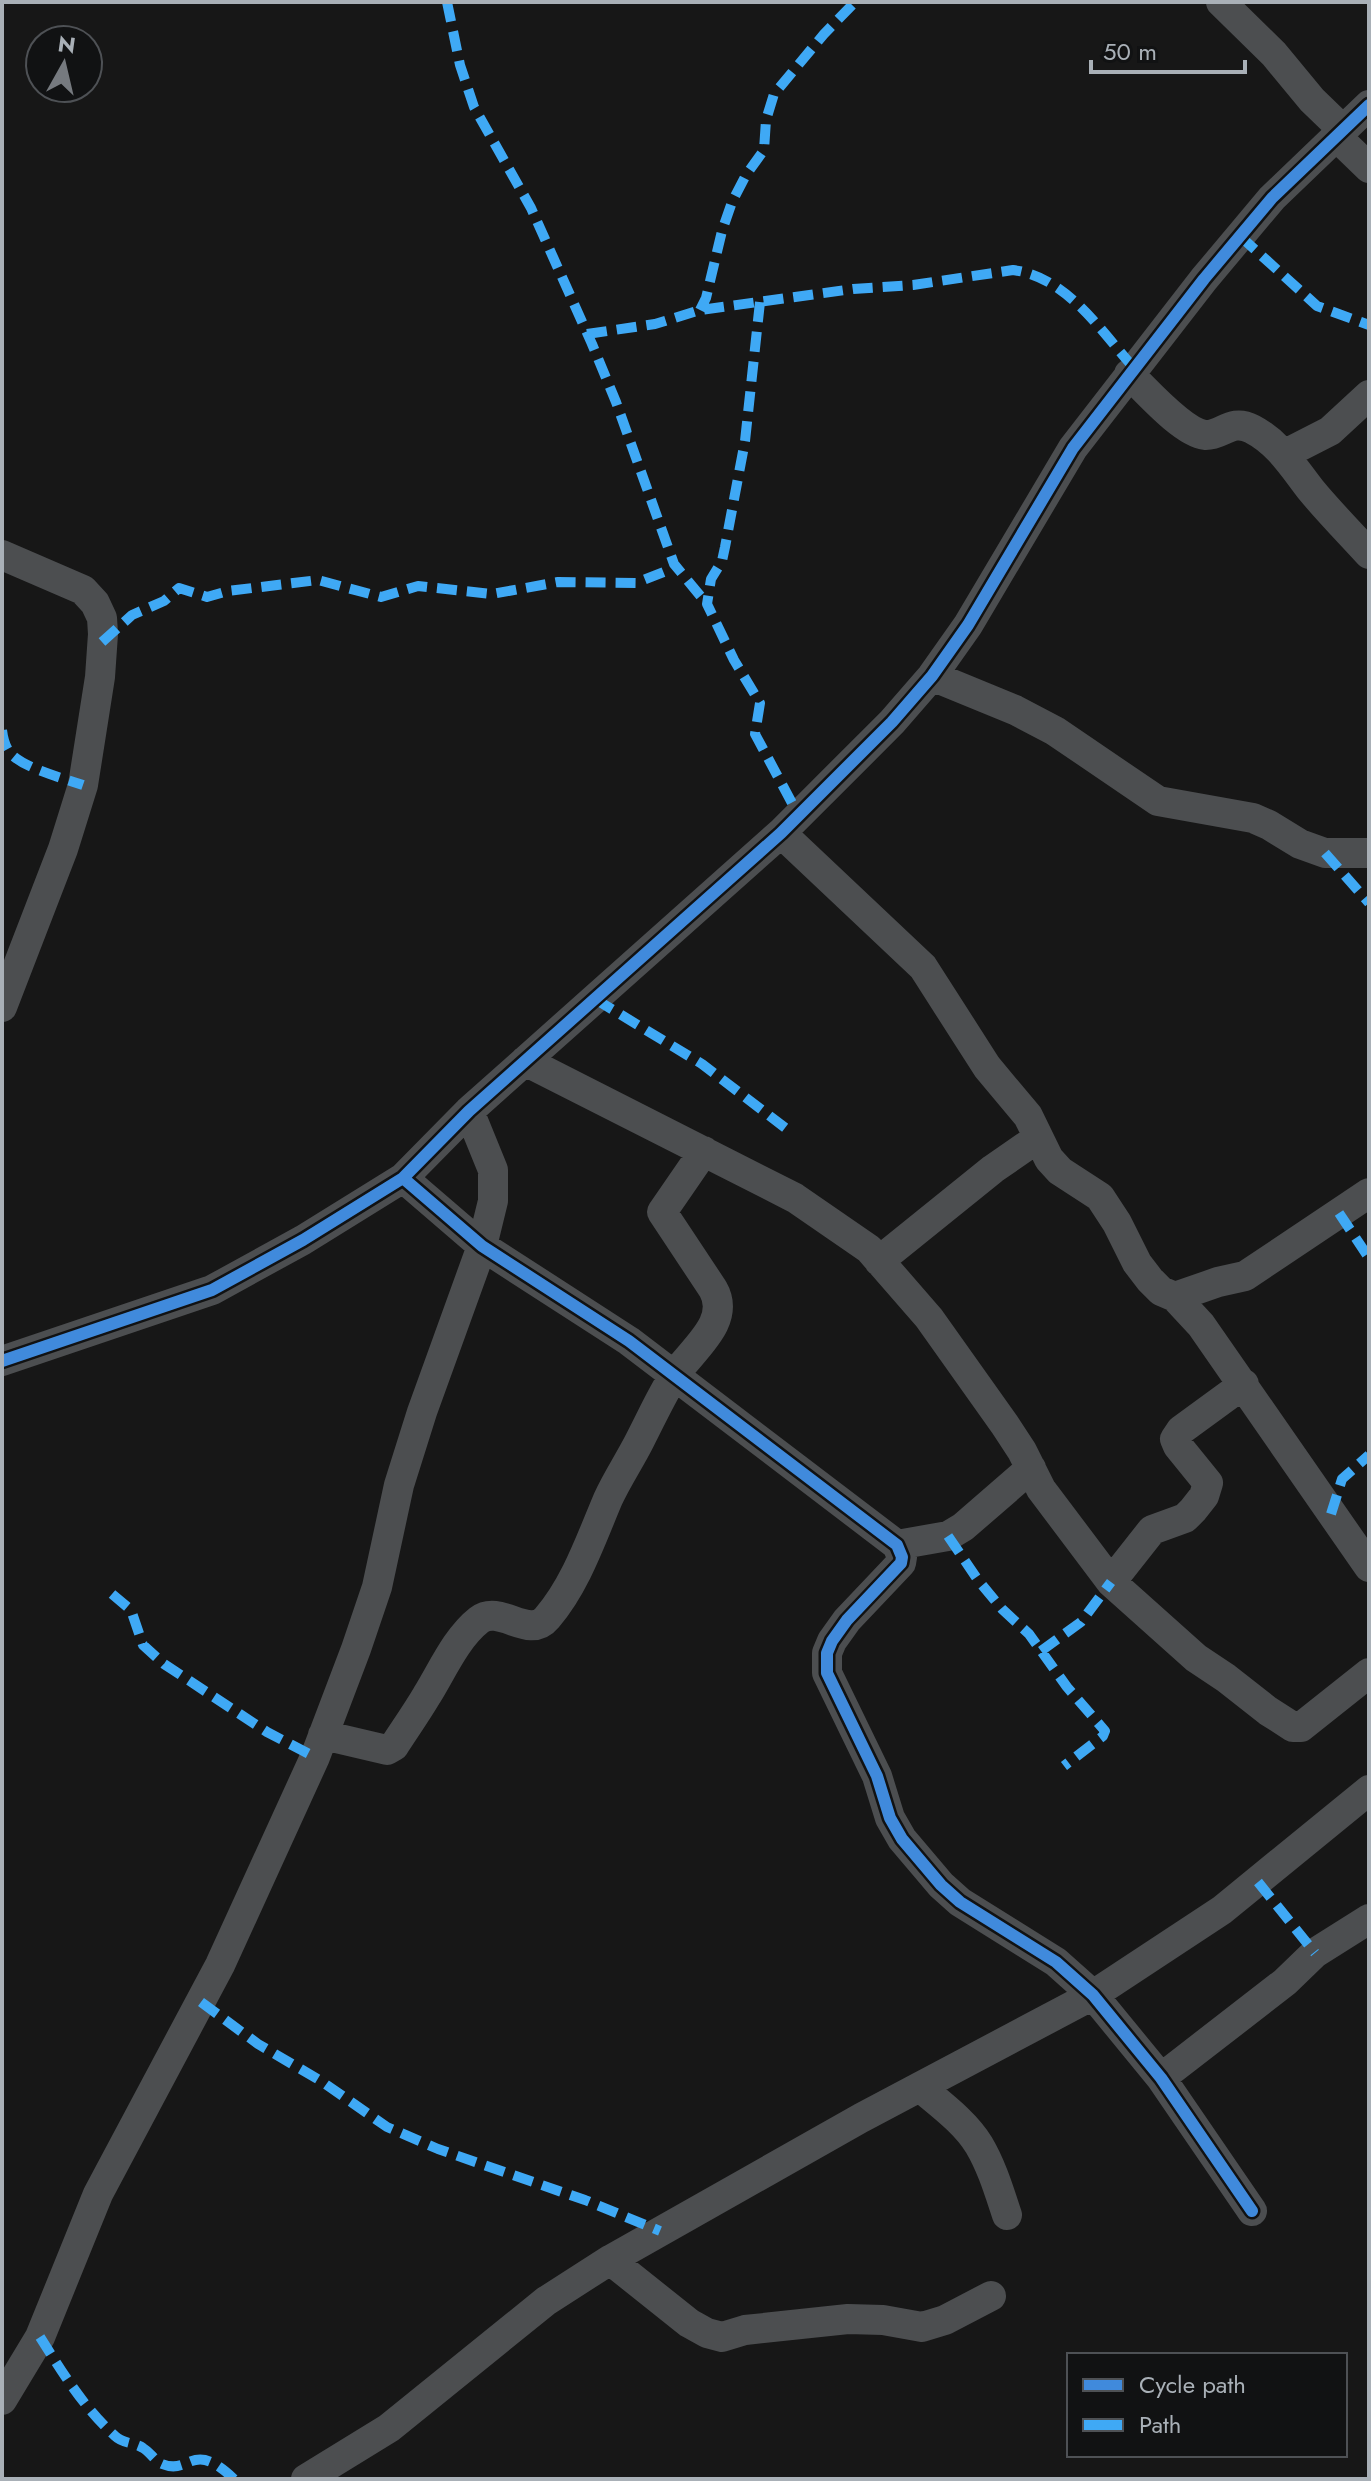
<svg xmlns="http://www.w3.org/2000/svg" width="1371" height="2481" font-family="Jost,sans-serif">
  <style>
    .lines { fill: none; stroke-linecap: round; stroke-linejoin: round }
    .minor { stroke: #4c4e50; stroke-width: 30 }
    .quiet { stroke: #3fa9f5; stroke-width: 10; stroke-dasharray: 20 10; stroke-linecap: butt }
    .cycleway-casing { stroke: #111213; stroke-width: 17 }
    .cycleway { stroke: #408adc; stroke-width: 12 }
  </style>
  <rect width="100%" height="100%" fill="#171717"/>
  <g class="lines">
    <path class="minor" d="M1221 2 1274 54 1312 100 1342 129
      M1336 136 1369 168
      M1129 374C1146 390 1182 432 1205 435 1222 436 1231 418 1252 429 1279 443 1293 467 1311 490 1329 512 1350 533 1369 554
      M1285 454 1330 431 1369 395
      M2 555 83 590 95 603 102 618 103 634 100 677 83 785 63 849 2 1007
      M932 676 1015 710 1055 731 1158 801 1253 818 1269 825 1300 844 1325 853H1369
      M781 833 923 967 987 1067 1028 1116 1049 1159 1060 1171 1100 1197 1117 1223 1137 1263 1150 1280 1161 1291 1175 1297 1201 1325 1369 1567
      M525 1061 795 1198 869 1249 929 1318 1005 1425 1022 1451 1041 1489 1111 1582 1196 1658 1226 1678 1268 1711 1293 1727H1301L1369 1673
      M403 1178 482 1246 629 1341 897 1545 902 1557 901 1563 847 1620 832 1641 827 1653V1673L877 1776 890 1818 902 1839 941 1885 960 1902 1056 1962 1093 1995 1161 2078 1252 2211
      M879 1261 993 1169 1038 1138
      M1175 1297 1218 1282 1245 1276 1369 1193
      M2 1361 212 1290 303 1240 403 1178 469 1111 781 833 892 722 932 676 968 625 1073 448 1204 279 1272 198 1369 105
      M897 1545 948 1536 963 1527 1031 1468
      M1111 1582 1152 1530 1185 1518 1193 1510 1204 1496 1208 1483 1178 1446 1175 1439 1181 1430 1244 1384
      M323 1735 387 1750 394 1746C405 1729 417 1712 427 1695 442 1671 456 1638 479 1620 500 1604 529 1640 547 1618 576 1584 591 1539 608 1499 617 1479 630 1460 640 1440 651 1419 661 1396 674 1376 691 1350 732 1322 713 1289L662 1212 704 1151
      M1161 2078 1285 1982 1315 1953 1369 1919
      M920 2087C940 2104 965 2122 979 2145 992 2167 999 2191 1007 2215
      M610 2260 689 2323 707 2333 722 2337 745 2330 848 2319 883 2320 922 2327 945 2320 991 2296
      M2 2400 40 2337 98 2194 220 1965 315 1757 356 1649 377 1587 399 1485 422 1412 482 1246 493 1201V1170L469 1111
      M306 2479 389 2428 546 2301 610 2260 861 2118 1093 1995 1222 1910 1369 1790"/>
    <path class="quiet" d="M447 2 460 65 474 107 531 208 592 344 616 402 674 564 707 604
      M1240 236 1317 306 1369 325
      M760 302 745 441 725 547 722 561 711 579 707 604 734 660 760 703 755 734 799 816
      M700 310 706 298 722 231 732 202 746 175 764 150 766 120 774 94 824 34 855 2
      M587 334 655 324 700 310 853 289 913 285 1013 270C1067 277 1100 330 1134 368
      M102 642 132 615 164 601 179 588 207 597 228 591 318 580 381 597 418 586 492 594 558 582 636 583 676 567
      M2 730C3 738 5 747 11 754 26 769 63 778 83 785
      M1325 853 1369 903
      M595 999 702 1064 788 1130
      M1339 1213 1369 1258
      M1331 1514 1342 1479 1369 1455
      M948 1536 978 1580 1002 1609 1029 1634 1067 1687 1105 1731 1103 1736 1064 1766
      M112 1594 131 1610 143 1645 164 1664 267 1732 315 1757
      M1041 1651 1081 1622 1111 1582
      M1258 1882 1315 1953
      M201 2002 258 2044 321 2081 387 2127 438 2149 585 2200 660 2231
      M40 2337C62 2372 84 2408 115 2436 123 2444 134 2442 143 2448 150 2452 155 2461 162 2464 191 2476 191 2438 234 2479"/>
    <g class="cycleway-casing">
      <path id="cycleway" d="M403 1178 482 1246 629 1341 897 1545 902 1557 901 1563 847 1620 832 1641 827 1653V1673L877 1776 890 1818 902 1839 941 1885 960 1902 1056 1962 1093 1995 1161 2078 1252 2211
        M2 1361 212 1290 303 1240 403 1178 469 1111 781 833 892 722 932 676 968 625 1073 448 1204 279 1272 198 1369 105"/>
    </g>
    <use href="#cycleway" class="cycleway"/>
  </g>
  <rect width="1371" height="2481" fill="none" stroke="#a9b0b7" stroke-width="8"/>
  <rect x="1067" y="2353" width="280" height="104" fill="#111213" stroke="#4e5155" stroke-width="2"/>
  <rect x="1083" y="2379" width="40" height="12" fill="#408adc" stroke="#4e5155" stroke-width="2"/>
  <text x="1139" y="2393" font-size="24" fill="#a9b0b7">Cycle path</text>
  <rect x="1083" y="2419" width="40" height="12" fill="#3fa9f5" stroke="#4e5155" stroke-width="2"/>
  <text x="1139" y="2433" font-size="24" fill="#a9b0b7">Path</text>
  <g transform="translate(64 64) rotate(8)"><circle r="38" fill="#111213" stroke="#4e5155" stroke-width="2"/>
  <path d="M0-6L14 30L0 20L-14 30Z" fill="#767a7f"/>
  <text y="-12" font-size="22" font-weight="bold" text-anchor="middle" fill="#a9b0b7">N</text>
  </g>
  <path d="M1091 60v12h154v-12" fill="none" stroke="#a9b0b7" stroke-width="4"/>
  <text x="1103" y="60" font-size="24" fill="#a9b0b7" stroke="#111213" stroke-width="6" paint-order="stroke">50 m</text>
</svg>
